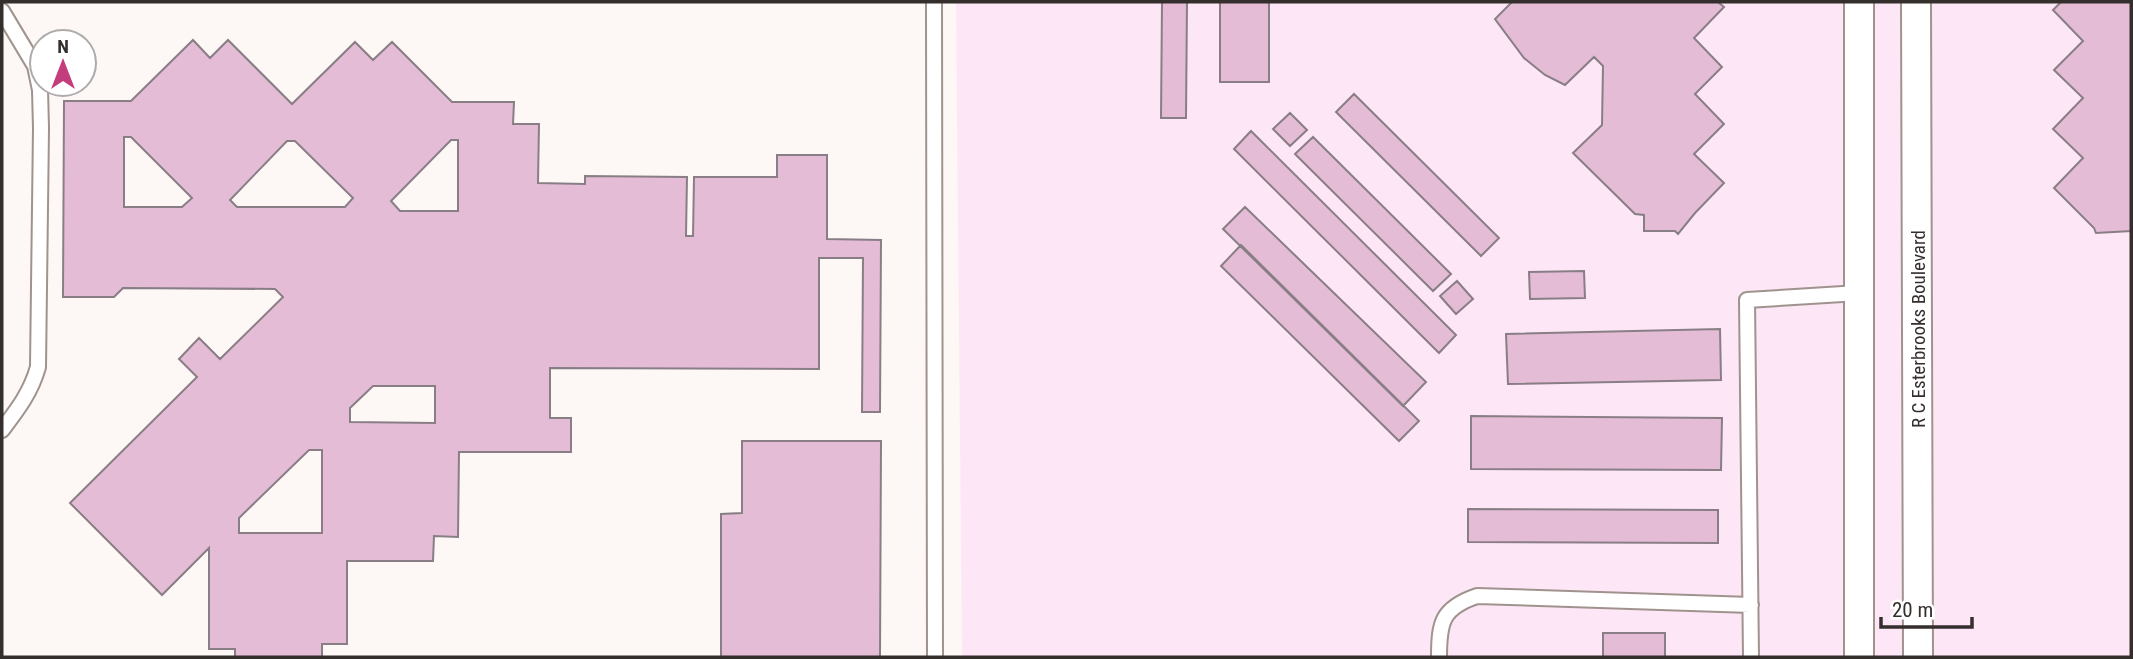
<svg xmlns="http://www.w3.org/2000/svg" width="2133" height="659" font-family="'Roboto Condensed',sans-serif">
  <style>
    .commercial { fill: #fde7f6 }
    .building { fill: #e4bcd5; stroke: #897e85; stroke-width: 2; fill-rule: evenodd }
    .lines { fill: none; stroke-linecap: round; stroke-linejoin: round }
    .service-casing { stroke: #a0938e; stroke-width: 18 }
    .minor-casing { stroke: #a0938e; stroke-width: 32 }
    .service { stroke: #fff; stroke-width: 14 }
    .minor { stroke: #fff; stroke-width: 28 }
    .labels { text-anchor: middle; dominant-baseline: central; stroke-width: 5; stroke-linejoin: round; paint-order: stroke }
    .street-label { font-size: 19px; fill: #342e2c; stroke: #fff }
  </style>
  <rect width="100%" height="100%" fill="#fdf7f5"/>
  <path class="commercial" d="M956 2H2131V657H962Z"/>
  <path class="building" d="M1162 2H1187L1186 118H1161Z
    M1220 2H1269V82H1220Z
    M1512 2H1718L1724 7 1694 38 1722 67 1695 94 1724 124 1694 154 1724 183 1695 213 1678 234 1675 231H1644V215L1635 214 1573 153 1602 125 1603 66 1594 57 1565 85 1545 75 1524 58 1495 19Z
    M2061 2H2131V231L2096 233 2094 228 2054 188 2083 158 2053 129 2083 98 2054 70 2083 41 2053 10Z
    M193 40 210 58 228 40 292 104 355 42 373 60 392 42 452 102H514L513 124H539L538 183 585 184V176L687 177 686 236H693L694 177H777V155H827V239L881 240 880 412H862L863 258H819V369L550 368V418H571V452H459L458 537 434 536 433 561H347V644H322V657H235V649H209V548L162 595 70 503 197 377 179 359 199 338 220 359 283 297 275 289 123 288 114 297H63L64 101H131ZM124 137H131L192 198 182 207H124ZM451 140H458V211H400L391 201ZM287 141H295L353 198 345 207H237L230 200ZM373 386H435V423L350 422V408ZM309 450H322V533H239V518Z
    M1354 94 1499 238 1481 256 1336 112Z
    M1290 113 1307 130 1290 146 1273 129Z
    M1251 131 1456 335 1439 353 1234 149Z
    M1313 137 1451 274 1433 291 1295 154Z
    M1245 207 1426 382 1403 406 1223 229Z
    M1241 245 1419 421 1399 441 1221 266Z
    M1584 271 1585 298 1530 299 1529 272Z
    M1457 281 1473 299 1456 314 1440 296Z
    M1720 329 1721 380 1508 384 1506 334Z
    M1471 416 1722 418 1721 470 1471 469Z
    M742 441H881L880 657H721V514L742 513Z
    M1468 509 1718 510V543L1468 542Z
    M1603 633H1665V657H1603Z"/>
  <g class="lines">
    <g class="service-casing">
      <path id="service" d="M934 2 935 657
        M2 11 35 66 40 90 41 128 38 367C31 392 18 409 2 430
        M1439 657C1439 622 1442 608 1477 596L1751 605
        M1751 657 1747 300 1859 293"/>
    </g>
    <g class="minor-casing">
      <path id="minor" d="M1916 2 1918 657
        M1859 657V2"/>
    </g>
    <use href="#service" class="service"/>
    <use href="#minor" class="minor"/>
  </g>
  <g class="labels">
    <g class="street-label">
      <text transform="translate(1918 329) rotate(-90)">R C Esterbrooks Boulevard</text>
    </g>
  </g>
  <rect width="2133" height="659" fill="none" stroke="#342e2c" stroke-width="7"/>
  <g transform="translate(63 63)"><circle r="33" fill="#ffffff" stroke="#aeabab" stroke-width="2"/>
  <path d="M0-5L12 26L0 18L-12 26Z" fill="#c33c7c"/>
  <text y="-10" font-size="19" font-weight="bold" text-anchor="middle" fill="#342e2c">N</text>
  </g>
  <path d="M1881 617v10h91v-10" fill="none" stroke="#342e2c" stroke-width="3.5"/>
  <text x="1892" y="617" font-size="21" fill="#342e2c" stroke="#ffffff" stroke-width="5" paint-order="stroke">20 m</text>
</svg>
